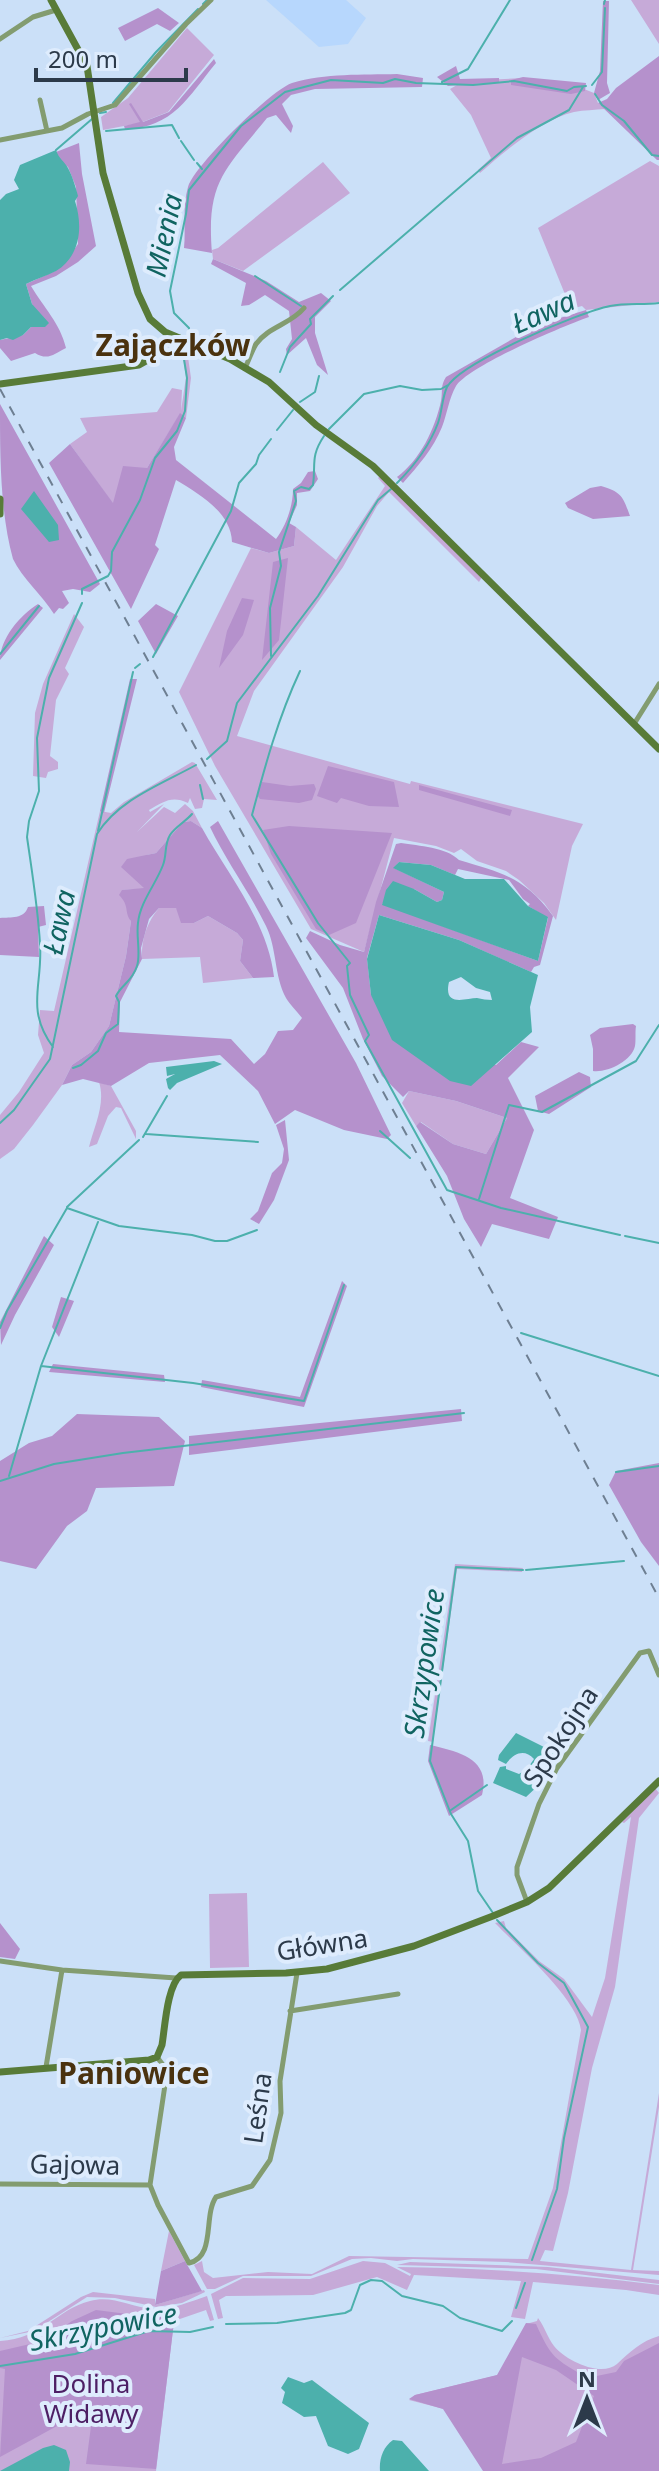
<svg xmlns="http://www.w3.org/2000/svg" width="659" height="2471" font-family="'Noto Sans',sans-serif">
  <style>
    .built { fill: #b7d7fd }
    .green { fill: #c6aad8 }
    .forest { fill: #b591cc; fill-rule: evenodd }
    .water { fill: #4cb0ac; fill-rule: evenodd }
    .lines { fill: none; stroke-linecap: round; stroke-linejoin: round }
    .stream { stroke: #4cb0ac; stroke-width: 2 }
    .street { stroke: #839c70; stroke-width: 5 }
    .secondary { stroke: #587b38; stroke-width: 7 }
    .rail { stroke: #6e7f92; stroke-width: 2; stroke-dasharray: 10 10; stroke-linecap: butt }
    .labels { text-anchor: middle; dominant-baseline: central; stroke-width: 8; stroke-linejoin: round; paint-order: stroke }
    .street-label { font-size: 26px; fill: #2c3a4a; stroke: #deecfd }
    .park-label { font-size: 26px; fill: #4d1f65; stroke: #deecfd }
    .water-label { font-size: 28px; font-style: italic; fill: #106461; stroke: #deecfd }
    .quarter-label { font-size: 30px; font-weight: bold; fill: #4a320f; stroke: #deecfd }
  </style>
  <rect width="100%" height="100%" fill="#cbe0f8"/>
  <path class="built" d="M266 0H346L366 18 348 44 319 47Z"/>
  <path class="green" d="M631 0H659V44Z
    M187 28 214 55 168 112 140 123 103 130 101 117 128 98Z
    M524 78 569 83 594 93 598 103 605 109C595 110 584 110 574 112 542 119 504 152 480 173L478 170 491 158 471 115 450 89 464 81Z
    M650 161 659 166V302L586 310 582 306 571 309 538 228Z
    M323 162 350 193 243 271 213 259 212 250 218 248Z
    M174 339 203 350 202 353 187 350 191 378 186 418 180 414 147 468 113 504 70 444 87 432 80 418 157 412 172 388 182 390 181 411 186 377 182 351 171 345 160 353Z
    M380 476 482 577 479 582 389 492 377 506 343 567 254 691 237 736 410 784 411 781 583 824 572 846 556 920 544 903 519 880 506 871 477 861 461 849 454 853 436 846 394 838 364 952 311 929 215 766 179 692 251 548 269 553 294 546 296 527 336 560 385 486 378 478Z
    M74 614 84 627 65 668 69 674 56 700 50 756 58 762V769L48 772 46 778 33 776 35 713 43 684Z
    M192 762 195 763 217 800 204 799 202 808 195 809 190 798 188 803C172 795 163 802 149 810L150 812 164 804 137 832 164 807 175 813 185 804 193 811 202 828 191 821 183 822 156 853 147 855 145 889 122 890 131 921 126 956 109 1026 91 1052 72 1065 62 1085 33 1125 14 1149 0 1159V1115L19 1092 44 1053 38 1035 40 1010 54 1011 100 811 111 813 124 802Z
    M159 908H176L194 923 208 916 237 933 243 940 240 961 253 978 203 983 200 957 142 959C141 940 147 922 159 908Z
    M99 1082 111 1086 136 1131V1139L121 1108 116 1107 108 1116 97 1144 89 1147C94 1127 106 1104 99 1082Z
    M409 1091 456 1101 507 1118 486 1154 453 1144 421 1122 416 1126 402 1103Z
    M455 1564 523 1568 522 1572 457 1569 433 1742 428 1741Z
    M655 1788 659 1793 639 1818 615 1987 592 2068 568 2193 553 2251 545 2250 540 2261 631 2270 659 2093V2107L633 2270 659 2271V2275L506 2262 413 2259 397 2261 371 2258 352 2259 311 2276H243L215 2289H207L194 2265 202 2261 204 2272 213 2278 268 2272 312 2274 349 2256 528 2259 553 2188 581 2030C577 1998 518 1947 495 1923L504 1921 506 1928 539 1961 564 1979 592 2017 605 1978 631 1817 624 1823 622 1822Z
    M247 1893 249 1967 210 1968 209 1894Z
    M169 2231 185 2261 161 2271Z
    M363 2261 385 2263 410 2276 411 2274 397 2267C485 2268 572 2274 659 2285V2295L626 2290 533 2282 525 2319 511 2317 521 2281 414 2275 407 2290 377 2277 313 2295 226 2296 219 2300 223 2318 218 2319 211 2294 243 2278 310 2279Z
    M410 2262 548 2267 659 2280V2284L536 2269 397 2265Z
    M204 2290 205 2292 182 2303 156 2307 115 2298 87 2297 34 2331 0 2338 28 2331 81 2297 93 2292 155 2299V2305Z
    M207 2296 214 2320 210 2321 206 2310 174 2321 156 2471H0V2341C42 2339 57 2309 90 2301 112 2295 131 2307 152 2309 171 2310 189 2302 207 2296Z
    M538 2318C545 2327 547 2337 554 2346 565 2360 601 2378 617 2364 630 2352 641 2341 659 2336V2471H484L444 2409 409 2400 415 2395 498 2375 526 2324 537 2321Z"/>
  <path class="forest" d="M603 1H609L607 83 610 93 598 100 594 93 600 71Z
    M158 8 179 23 170 31 157 24 125 41 118 28Z
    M659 56V160H657L598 103 607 99 616 88Z
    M214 59 216 63C188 97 173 128 125 129L124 126 140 122 129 104 131 103 143 122 169 112Z
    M456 66 460 79 499 78V82L448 86 437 77Z
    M397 74 423 78 422 87 315 89 291 95 282 104 293 126 291 133 276 115 267 118C225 170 206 181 212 253L184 248C186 228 182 208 188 187 194 166 271 90 292 83 325 73 363 75 397 74Z
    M523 77 586 83 585 91 571 94 511 85V80Z
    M79 143 82 174 96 246 78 262 56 276 31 286C44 308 60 323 66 348 54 354 48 361 35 353L11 361 0 348V340L23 335 31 327H45L32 304 26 284 55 271 66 261 78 244 76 187 68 167 60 161 56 152Z
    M213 259 266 281 299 302 321 293 331 301 315 317V333L328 375 317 365 306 338 287 355 286 349 292 339 289 311 265 295 249 305 241 306 246 283 211 264Z
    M586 310 589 317C563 326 469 366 456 386 449 398 447 414 442 427 433 449 418 466 403 483L397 477C420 460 435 429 441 401 443 391 440 386 446 377L537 325Z
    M0 404 100 584 90 592 73 589 62 591 69 603 63 609 59 608 54 614C42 595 22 578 13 559 0 512 0 455 0 404Z
    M180 413 186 418 174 447 176 460 276 539C286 526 293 506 293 489L301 483 308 472 315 471 318 479 310 491 297 493V505L289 523 296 527 294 546 269 553 232 542C231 512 199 494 176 480L155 545 159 549 131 609 49 463 70 444 113 503 123 466 147 468Z
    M601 486C622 492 623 497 630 516L593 519 568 508 565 503 590 488Z
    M288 558 279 640 262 660 273 562Z
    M242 598 254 600 243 635 219 668 227 631Z
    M38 604 43 608 0 660C0 639 20 615 38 604Z
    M156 604 178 616 156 654 138 621Z
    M130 679H137L104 813 100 811Z
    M328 766 394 782 399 807 369 806 341 798 337 803 317 796Z
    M262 782 290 786 314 784 316 789 312 800 299 803 260 799 257 795Z
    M419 785 512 810 510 816 419 790Z
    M191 821 202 828C228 875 268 922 274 977L253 978 240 961 243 940 237 933 208 916 194 923H181L176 908H159L149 919 141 948 142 959 120 1002 119 1032 231 1039 254 1064 265 1054 278 1031 293 1030 302 1018C297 1011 290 1005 286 998 274 976 277 948 266 926 249 891 226 861 210 827L218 821 356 1063 391 1135 387 1139 344 1130 295 1110 275 1124 258 1091 220 1055 149 1063 111 1086 83 1079 62 1085 72 1065 91 1052 109 1026 126 956 131 921C124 913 130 906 119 895L122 890 144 888 121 867 127 859 156 853 183 822Z
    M289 826 392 833 356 923 329 935 316 929 271 854 263 830Z
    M401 843C419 846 446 847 459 860 503 873 525 878 553 916L540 965 534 967 531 972 459 940 379 915 367 958 371 995 496 1065 521 1042 539 1047 508 1078 534 1130 510 1198 558 1217 549 1239 492 1224 481 1247 464 1219 447 1176 416 1126 420 1122 453 1144 486 1154 507 1118 456 1101 409 1091 403 1097 382 1076 363 1039 343 988 306 938 310 931 340 945 364 952 376 902 396 844ZM399 862 431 865 455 875 458 869 509 880 523 899 530 904 528 906 548 918 538 961 382 904 414 889 437 902 442 900 444 892 394 868Z
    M44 906 46 925 38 927 39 957 0 955V918C11 917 24 919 28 907Z
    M633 1024 636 1026C635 1032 636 1040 635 1046 632 1061 607 1073 593 1071V1049L590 1035 600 1028Z
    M579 1072 590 1077 591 1087 549 1114 538 1111 535 1096Z
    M285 1120 289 1160 274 1200 259 1224 250 1219 258 1211 272 1173 282 1163 284 1149 276 1125Z
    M44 1236 54 1245 15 1315 1 1345 0 1322Z
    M342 1281 347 1286 304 1407 201 1387 202 1380 300 1397Z
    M61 1297 74 1301 59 1337 52 1327Z
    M53 1364 164 1375 165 1382 49 1372Z
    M461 1409 462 1421 189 1455V1436Z
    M77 1414 159 1417 185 1441 174 1486 96 1488 87 1511 67 1526 36 1569 0 1561V1461L29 1443 52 1436Z
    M659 1463V1566L641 1542 609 1485 616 1471Z
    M430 1745C460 1752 491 1759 482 1795L449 1816 428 1761Z
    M0 1923 20 1949 15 1959 0 1957Z
    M185 2261 202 2291 155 2305 161 2271Z
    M96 2310 151 2317 175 2314 156 2469 86 2464 92 2419 81 2413 0 2457 5 2369 0 2368V2351L43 2341 72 2321Z
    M526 2323 536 2324C552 2359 554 2358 587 2378L616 2372 624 2361 659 2343V2471H483L443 2409 409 2399 415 2395 497 2375ZM522 2357 556 2370 594 2396 576 2442 541 2458 502 2464Z"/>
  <path class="water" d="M56 150C59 159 64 161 68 168 72 175 76 188 78 196L75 201C83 226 81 256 56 271 46 276 36 279 26 284L32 304 49 323 45 327H31L23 335 13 340 7 338 0 340V200L6 194 19 189 14 180 20 165Z
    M34 491 58 525 59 540 49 542 21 509Z
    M399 862 431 865 465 879H504L528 906 548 917 538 961 382 905 386 890 393 881 414 889 437 902 442 900 444 892 393 868Z
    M379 915 459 940 538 975 530 1007 532 1032 471 1086 450 1081 392 1040 371 995 367 959ZM461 977 476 988 490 992 492 1000C487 1000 482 999 477 998 466 998 443 1008 449 982Z
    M214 1061 222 1064 177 1083 170 1090 168 1088 166 1079 175 1074 167 1076 166 1067Z
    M516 1733 554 1752 541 1783 526 1797 493 1783 500 1767 506 1766V1769L519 1774 527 1769 534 1759C524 1748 513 1754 506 1764L498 1760 499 1755Z
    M288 2377 304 2383 312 2380 369 2423 359 2449 348 2454 328 2446 316 2416 304 2417 282 2403 285 2392 281 2388Z
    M393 2440 402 2441 429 2471H380C379 2459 383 2447 393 2440Z
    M54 2445 66 2450 70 2462 69 2471H0L43 2448Z"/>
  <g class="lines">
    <path class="stream" d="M203 4 207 0
      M604 4 605 0
      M442 82 468 69 510 0
      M592 85 602 72 605 8
      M595 94 602 105 624 121 652 155 659 156
      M113 103 156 52 198 9
      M100 113 106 112
      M106 131 172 125 179 138
      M181 141 194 160
      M56 150 92 119
      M197 163 202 169
      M255 276 301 306
      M340 290 517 138 569 110 583 87
      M188 339 189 328 174 313 170 291 186 214 189 190 241 126 285 92 331 80 383 83 395 79 416 83 473 85 514 81 567 91 574 87 586 86
      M280 372 290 347 311 324 310 319 333 296
      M300 402 315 392 319 376
      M329 429 364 394 400 386 422 390 441 389 448 385
      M277 430 293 410
      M397 483C415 465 429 447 438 423 442 412 442 398 447 387 461 362 580 312 610 306 626 303 643 305 659 303
      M82 594V589L108 576 111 571 112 552 140 500 155 458 177 431 185 411 187 378 183 353 185 344
      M0 654 39 606
      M271 656 270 608 281 566 279 552 296 501 294 491 301 487 309 489 313 485C316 464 310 457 324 436
      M153 657 231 511 239 483 256 464 259 455 271 439
      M135 668 140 664
      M300 671C278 718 265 766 252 815L318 923 350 963 347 966 350 995 369 1035 365 1041 447 1190 501 1208 620 1235
      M207 759 227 741 237 703 318 596 378 500 391 489
      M200 785 203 799
      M98 831 133 672
      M53 1047C25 1009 43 985 40 944 38 908 32 872 27 837L29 821 39 791 37 738 49 678 82 603
      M73 1068 81 1065 98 1051 106 1033 118 1024 119 1002 116 996C121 985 132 982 137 966 141 954 136 937 138 923 140 902 156 884 163 865 167 855 164 845 170 835 175 827 185 822 192 814
      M0 1123 14 1110 50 1059 97 834C119 799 162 784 196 765
      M380 1131 410 1158
      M146 1134 258 1142
      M143 1137 167 1096
      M479 1199 509 1105 542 1112 636 1061 659 1025
      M67 1207 139 1140
      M625 1236 659 1243
      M0 1328 7 1311 67 1208 119 1226 192 1235 215 1241H227L257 1230
      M521 1333 659 1376
      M41 1366 193 1383 304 1401 344 1285
      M616 1472 659 1466
      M9 1476 41 1366 98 1222
      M0 1481 54 1464 123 1453 464 1413
      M526 1570 624 1561
      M451 1810 487 1785
      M493 1913 478 1891 468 1841 451 1814 430 1761 456 1567 523 1570
      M497 1920 538 1963 564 1983 588 2027 564 2138 557 2189 532 2260
      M516 2308 525 2283
      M226 2324 277 2323 345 2313 351 2310 360 2285 371 2280 382 2281 402 2296 443 2306 460 2318 502 2331 512 2321
      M0 2366 75 2354 149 2331 190 2332 213 2327"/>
    <path class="street" d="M0 39 33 17 56 10
      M40 100 47 131
      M0 140 62 128 88 114 115 105 186 24 211 0
      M245 368C249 360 252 350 256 344 268 327 291 324 304 308
      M634 724 659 684
      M527 1902 517 1875V1867L539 1804 557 1768 640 1653 649 1651 659 1675
      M0 1961 62 1970 176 1978
      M290 2011 398 1994
      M157 2057 163 2065 165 2085 150 2185 158 2205 189 2263C216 2257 203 2216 216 2197L252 2186 270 2160 281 2113 280 2081 297 1973
      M46 2067 62 1970
      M0 2184 150 2185"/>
    <path class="secondary" d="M51 0 87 66 103 173 138 293 150 319 165 332 230 359 269 382 316 425 373 466 659 749
      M0 384 139 365 155 356 172 335
      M0 499V514
      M0 2072 149 2060 157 2057 162 2045C165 2027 167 1985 181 1975L286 1973 327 1969 414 1946 493 1916 527 1902 549 1888 659 1781"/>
    <path class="rail" d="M0 389 659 1598"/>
  </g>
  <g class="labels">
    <g class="street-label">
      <text transform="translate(560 1736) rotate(-57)">Spokojna</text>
      <text transform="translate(322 1944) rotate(-9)">Główna</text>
      <text transform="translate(257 2108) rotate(-82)">Leśna</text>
      <text transform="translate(75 2164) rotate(1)">Gajowa</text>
    </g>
    <g class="park-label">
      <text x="91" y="2383">Dolina<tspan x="91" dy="30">Widawy</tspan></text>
    </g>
    <g class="water-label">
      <text transform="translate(163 235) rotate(-78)">Mienia</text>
      <text transform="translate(543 311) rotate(-24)">Ława</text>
      <text transform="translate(58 922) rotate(-78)">Ława</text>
      <text transform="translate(423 1663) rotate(-82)">Skrzypowice</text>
      <text transform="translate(103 2326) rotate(-11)">Skrzypowice</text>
    </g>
    <g class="quarter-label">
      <text x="173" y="344">Zajączków</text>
      <text x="134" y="2072">Paniowice</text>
    </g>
  </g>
  <g transform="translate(587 2399)" stroke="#deecfd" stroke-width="6" paint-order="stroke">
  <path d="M0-6L14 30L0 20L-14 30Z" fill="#2c3a4a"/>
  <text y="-12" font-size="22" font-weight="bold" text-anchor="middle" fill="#2c3a4a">N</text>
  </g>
  <path d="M36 68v12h150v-12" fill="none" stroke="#2c3a4a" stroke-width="4"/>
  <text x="48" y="68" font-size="24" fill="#2c3a4a" stroke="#deecfd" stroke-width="6" paint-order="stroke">200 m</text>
</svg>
